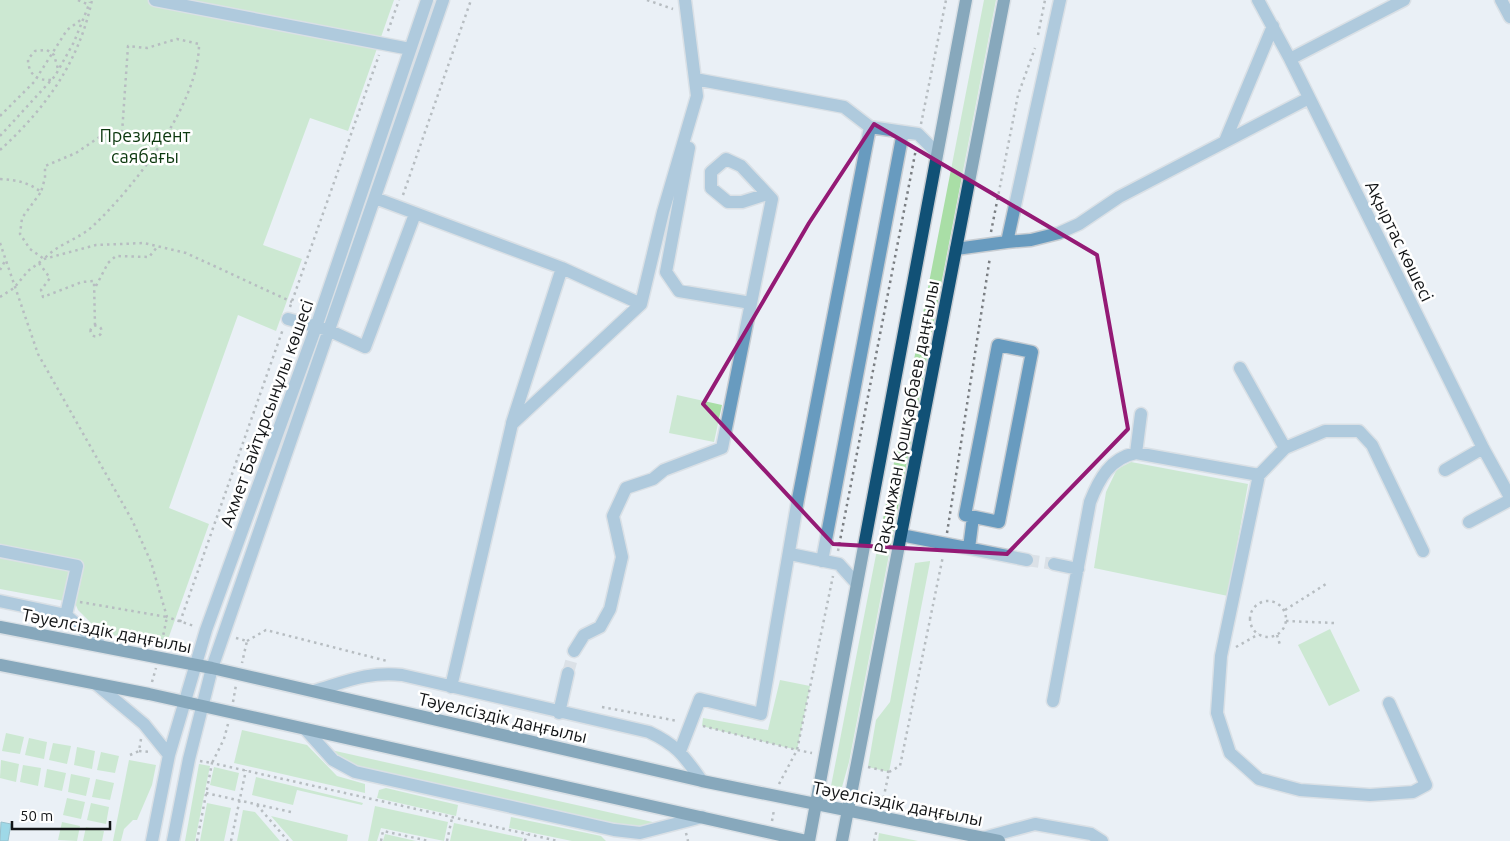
<svg xmlns="http://www.w3.org/2000/svg" width="1510" height="841" font-family="Ubuntu,sans-serif">
  <style>
    .green { fill: #a9dea6 }
    .water { fill: #43bad5; stroke: #35889c }
    .lines { fill: none; stroke-linecap: round; stroke-linejoin: round }
    .minor-tunnel { stroke: #cacfd5; stroke-width: 12; stroke-dasharray: 12 6; stroke-linecap: butt }
    .minor-casing { stroke: #c8cdd2; stroke-width: 15 }
    .major-casing { stroke: #c8cdd2; stroke-width: 15 }
    .path { stroke: #7a7e82; stroke-width: 2.5; stroke-dasharray: 2.5 4; stroke-linecap: butt }
    .minor { stroke: #689bbf; stroke-width: 12 }
    .major { stroke: #115176; stroke-width: 12 }
    .marked { fill: none; stroke: #941a75; stroke-width: 4; stroke-linejoin: round }
    .labels { text-anchor: middle; dominant-baseline: central; stroke-width: 5; stroke-linejoin: round; paint-order: stroke }
    .park-label { font-size: 18px; fill: #0c380e; stroke: #fff }
    .street-label { font-size: 18px; fill: #131517; stroke: #fff }
  </style>
  <rect width="100%" height="100%" fill="#eaf0f6"/>
  <path class="green" d="M0 0H394L348 131 310 118 263 245 302 259 276 331 238 315 169 508 209 524 166 645 101 633 78 610 75 603 0 589Z
    M984 0H996L849 762 842 787 831 786Z
    M677 395 722 405 714 442 669 433Z
    M1131 462 1248 484 1228 596 1094 568 1106 492 1117 469Z
    M930 561V562L889 772 868 767 876 720 890 702 915 563Z
    M1330 629 1360 691 1329 706 1298 645Z
    M780 680 810 686 797 750 702 726 703 718 768 730Z
    M242 730 307 745 337 776 365 784V793L234 763Z
    M6 733 24 737 20 754 2 751Z
    M29 738 47 742 44 759 25 755Z
    M53 743 71 746 67 764 49 760Z
    M77 747 95 751 92 769 74 765Z
    M331 750 657 823 637 828 628 827 356 766 343 760Z
    M101 752 119 756 115 773 97 770Z
    M1 760 19 764 16 782 0 778Z
    M129 760 156 765 152 785 137 820H133L124 829 121 841H113Z
    M199 764 210 766 195 841H185Z
    M23 765 41 768 38 786 20 782Z
    M214 767 239 773 235 791 210 785Z
    M47 769 66 773 62 791 44 787Z
    M71 774 90 778 86 796 68 792Z
    M256 777 363 803 362 805 297 790 293 805 252 795Z
    M96 779 114 783 110 800 92 797Z
    M386 788 458 805 456 816 377 798 379 790Z
    M67 798 85 802 81 819 63 815Z
    M91 803 109 807 106 824 87 820Z
    M207 803 231 808 224 841H200Z
    M375 806 448 822 444 841 381 828 377 841H368Z
    M243 810 255 812 280 841H237Z
    M271 816 348 835 347 841H293Z
    M511 817 601 836 606 841H572L509 828Z
    M62 822 80 826 77 841 58 840Z
    M454 823 523 838 522 841H450Z
    M86 827 104 831 102 841H83Z
    M879 833 918 841H878Z
    M385 834 416 841H383Z"/>
  <path class="water" d="M1 822 11 824 8 841H0Z"/>
  <g class="lines">
    <path class="minor-tunnel" d="M1027 560 1054 564
      M568 673 574 651"/>
    <g class="minor-casing">
      <path id="minor" d="M155 0 410 49
        M1258 0 1290 59 1483 448 1510 497
        M1501 0 1510 17
        M1290 59 1404 0
        M695 79 844 107 870 127
        M1225 141 1273 26
        M689 148 666 272 679 291 751 303 772 199 741 166 726 159 711 172V188L728 202H742L767 194
        M375 198 562 268 512 423
        M1007 242 1031 240 1059 233 1079 224 1119 197 1309 98
        M956 249 1007 242 1060 0
        M562 268 641 304
        M288 319 328 330 365 347 415 214
        M998 345 1032 352 999 522 965 515Z
        M1240 368 1285 448
        M1136 453 1141 414
        M1445 470 1483 448
        M1469 522 1510 500
        M901 535 1027 560
        M969 548 973 517
        M0 551 77 566 66 615 100 645
        M790 554 839 564 857 584
        M822 561 903 132
        M1054 564 1078 569
        M0 601 66 615
        M574 651 584 635 600 627 610 609 622 557 613 516 626 488 653 479 664 470 722 448 751 303
        M96 684 144 724 169 755
        M451 687 512 424 641 304 663 212 697 96 685 0
        M314 691C345 682 369 671 402 675L649 732C677 745 684 756 702 781
        M1053 701 1090 502C1099 479 1110 458 1136 453L1259 475
        M1389 703 1426 785 1413 792 1370 795 1300 790 1259 779 1230 753 1217 713 1221 656 1259 475 1285 448 1325 431H1359L1372 445 1423 551
        M559 713 568 673
        M306 730 333 760 355 772 614 830 640 833 702 817
        M680 751 700 699 761 714 798 499 870 127 918 134 937 153
        M983 838 1035 824 1091 834 1102 841
        M152 841 169 755 206 630 316 327 427 0
        M173 841 189 759 212 668 443 0"/>
    </g>
    <g class="major-casing">
      <path id="major" d="M0 627 212 668 702 781 999 841
        M0 665 149 694 807 841
        M809 841 966 0
        M842 841 1004 0"/>
    </g>
    <path class="path" d="M78 0 89 5
      M647 0 673 9
      M388 31 399 0
      M1038 35 1045 0
      M51 80C37 81 28 74 28 59L35 51 47 50 54 55 58 69
      M0 116 34 82 67 30 82 19
      M921 124 946 0
      M0 136 55 76 74 42 90 2
      M0 150C46 108 79 62 92 0
      M0 179C16 180 28 182 41 192L45 178V166L76 153 101 136 122 133 128 46 147 48 177 39 199 44C199 103 136 185 94 225 80 239 57 244 44 259L30 249 20 234 22 218 41 192
      M403 195 471 0
      M991 232 1018 95 1035 48
      M0 243 38 354 132 520 151 562 167 617 194 626
      M39 263 50 278 41 290 43 297 82 282 94 281 95 326
      M0 270 6 259
      M96 286 108 263 116 256 149 257 158 246
      M0 297 14 288 28 271 44 259 96 245 144 243 186 253 292 302
      M290 307 379 55
      M90.5 331a5.5 5.5 0 1 1 11 0a5.5 5.5 0 1 1-11 0Z
      M947 533 990 257
      M838 551 916 149
      M1250 619a18 18 0 1 1 36 0a18 18 0 1 1-36 0Z
      M80 602 167 617 161 646
      M1285 610 1326 584
      M1286 621 1334 623
      M180 622 283 329
      M1277 635 1280 645
      M236 638 247 641 242 663
      M247 641 266 630 387 661
      M1236 647 1259 634
      M152 682 156 668
      M233 702 236 685
      M602 707 678 721
      M703 726 797 750 833 576
      M139 751 150 752
      M130 755 139 751 141 739
      M200 761 212 763 224 739 228 724
      M868 767 889 772 882 805
      M889 772 900 766 943 556
      M779 784 797 750 812 753
      M206 793 291 812
      M257 805 288 841
      M772 821 774 810
      M686 833 688 841
      M197 841 212 763 558 841
      M231 841 246 770
      M381 841 383 831 429 841
      M447 841 452 818
      M525 841 527 834
      M874 841 877 829"/>
    <use href="#minor" class="minor"/>
    <use href="#major" class="major"/>
  </g>
  <path d="M0 0H1510V841H0ZM874 124 1097 255 1128 429 1007 554 833 544 703 404 809 223Z" fill="#eaf0f6" fill-opacity=".55" fill-rule="evenodd"/>
  <path class="marked" d="M874 124 1097 255 1128 429 1007 554 833 544 703 404 809 223Z"/>
  <g class="labels">
    <g class="park-label">
      <text x="145" y="135">Президент<tspan x="145" dy="21">саябағы</tspan></text>
    </g>
    <g class="street-label">
      <text transform="translate(1400 241) rotate(64)">Ақыртас көшесі</text>
      <text transform="translate(266 413) rotate(-70)">Ахмет Байтұрсынұлы көшесі</text>
      <text transform="translate(906 417) rotate(-79)">Рақымжан Қошқарбаев даңғылы</text>
      <text transform="translate(107 630) rotate(11)">Тәуелсіздік даңғылы</text>
      <text transform="translate(503 717) rotate(13)">Тәуелсіздік даңғылы</text>
      <text transform="translate(898 803) rotate(11)">Тәуелсіздік даңғылы</text>
    </g>
  </g>
  <path d="M12 821v8h98v-8" fill="none" stroke="#131517" stroke-width="2.5"/>
  <text x="20" y="821" font-size="15" fill="#131517" stroke="#ffffff" stroke-width="4" paint-order="stroke">50 m</text>
</svg>
